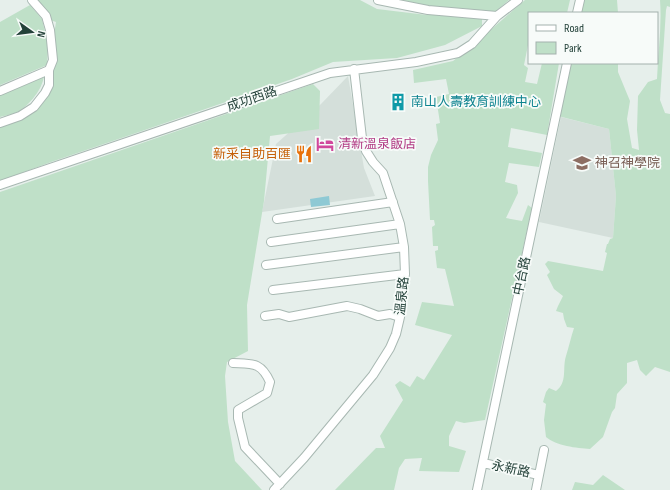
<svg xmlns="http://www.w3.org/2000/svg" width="670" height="490" font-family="'Sofia Sans Condensed','Noto Sans TC',sans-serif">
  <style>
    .built { fill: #d4dfda }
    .green { fill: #bfe0c8 }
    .water { fill: #8ec9d4 }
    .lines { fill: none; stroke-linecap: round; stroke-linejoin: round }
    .minor-casing { stroke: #a8b8b2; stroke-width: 10 }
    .minor { stroke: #fff; stroke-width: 8 }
    .labels { text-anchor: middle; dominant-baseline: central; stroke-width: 3.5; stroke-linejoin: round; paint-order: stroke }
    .street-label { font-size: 13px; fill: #24423a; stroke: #f7fbf9 }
    .culture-label { font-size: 13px; fill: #0d838f; stroke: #f7fbf9; text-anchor: start }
    .hotel-label { font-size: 13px; fill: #b23c85; stroke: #f7fbf9; text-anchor: start }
    .food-label { font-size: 13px; fill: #c56008; stroke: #f7fbf9; text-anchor: end }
    .education-label { font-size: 13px; fill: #785e54; stroke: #f7fbf9; text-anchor: start }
  </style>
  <rect width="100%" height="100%" fill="#e6efeb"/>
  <path class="built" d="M348 76 364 168 375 196 262 212 276 144 321 104Z
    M561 117 609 129 616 196 613 238 539 222Z"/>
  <path class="green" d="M35 0H360L377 9 427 15 453 12 482 19V26L445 45 397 58 333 62 292 79 142 131 51 162 0 181V125L26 114 45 91 56 22 47 19Z
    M377 0H509L495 12 459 8 398 6Z
    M525 0H570L567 13H529V40L524 65 528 68 525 82 537 84 542 63H559L547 135 511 128 508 147 542 153 539 167 509 163 505 182 517 185 518 193 506 218 522 221 528 205 532 208 485 420 464 423 456 421 449 436V446L466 451 459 472 419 471 422 458 405 459 399 468 394 490H335L376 448H385L380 436 403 400 395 385 400 381 410 387 417 376 424 380 452 335 415 325 422 302 454 306 445 269 437 268 435 251 438 250V246H433L432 227 435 225 434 220H430L428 181V167L431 155 438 140 436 124 440 123 436 97 449 94 446 79 414 83 413 70 453 61 471 47Z
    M581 0H617L618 13H579Z
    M660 0H670V7L667 6 666 10 660 100 665 113 670 114V372L655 367 646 376 640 370 637 360 627 363V383L617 394 615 408 612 412 603 437 590 449C577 448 556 446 546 437L544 420 546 404 543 402 546 392 549 388 556 391C568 382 562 368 566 356 569 346 571 337 574 328L567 327 564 319 563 313 556 311 558 306 563 296 554 289 547 275 550 272 545 264 548 261 603 271 607 253 605 252 607 244H608L610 239 613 238 616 196 609 129 558 116 568 63H618V72L630 101 627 119 632 148 639 150 637 130 638 96 648 82 657 79C658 53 662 26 660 0Z
    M30 5 42 19 48 45 47 65 0 85V22Z
    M44 72C45 86 32 102 21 110 16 114 6 115 0 117V92Z
    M313 84 320 91 319 129 270 136 264 201 247 305 248 351 227 362 225 376 228 422 235 461 262 490H0V192Z
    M603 475 625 490H572L575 482 593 485Z"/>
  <path class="water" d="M329 196 330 205 311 207 310 199Z"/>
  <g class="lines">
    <g class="minor-casing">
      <path id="minor" d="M378 0 428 10 497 16
        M577 13 580 0
        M0 91 49 70
        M0 123 20 116 34 107 45 93 49 85V70L53 60 50 30 46 16 32 0
        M0 185 330 73 416 62 458 53 472 44 497 16 518 0
        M277 219 393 202
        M271 242 400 224
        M266 265 404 247
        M273 290 405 274
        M265 316 279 314 289 317 347 306 360 309 378 316 390 314 400 317
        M233 363C253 364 261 362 270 382L267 393 238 410V418L245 447 280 484
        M483 463 539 475
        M274 490 304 458 373 375 390 348 396 334 400 317 405 274 404 247 400 224 383 173 373 162 366 151 362 138 354 69
        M477 490 567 63
        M536 490 544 450"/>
    </g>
    <use href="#minor" class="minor"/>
  </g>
  <defs>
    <g id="building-bare" transform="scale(1.38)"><path d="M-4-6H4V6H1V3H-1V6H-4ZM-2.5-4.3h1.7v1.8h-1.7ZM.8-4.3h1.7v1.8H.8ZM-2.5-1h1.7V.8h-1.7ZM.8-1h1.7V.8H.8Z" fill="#0f9aa8" stroke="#f7fbf9" stroke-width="2.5" paint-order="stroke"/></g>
    <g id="hotel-bare" transform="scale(1.38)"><path d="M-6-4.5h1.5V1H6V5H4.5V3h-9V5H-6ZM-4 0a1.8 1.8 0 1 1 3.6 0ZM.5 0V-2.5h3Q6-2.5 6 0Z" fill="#d1479c" stroke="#f7fbf9" stroke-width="2.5" paint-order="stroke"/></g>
    <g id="restaurant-bare" transform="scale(1.38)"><path d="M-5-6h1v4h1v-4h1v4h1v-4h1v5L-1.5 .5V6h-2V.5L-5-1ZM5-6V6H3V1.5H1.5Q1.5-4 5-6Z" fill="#e8710a" stroke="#f7fbf9" stroke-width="2.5" paint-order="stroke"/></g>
    <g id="university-bare" transform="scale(1.38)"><path d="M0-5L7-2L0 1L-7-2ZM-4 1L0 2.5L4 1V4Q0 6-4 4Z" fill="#8d6e63" stroke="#f7fbf9" stroke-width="2.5" paint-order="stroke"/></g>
  </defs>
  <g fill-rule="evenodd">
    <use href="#building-bare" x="398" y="102"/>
    <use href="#hotel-bare" x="325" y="144"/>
    <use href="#restaurant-bare" x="304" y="154"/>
    <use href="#university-bare" x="582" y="163"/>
  </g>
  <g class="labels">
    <g class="street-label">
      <text transform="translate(252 99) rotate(-19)">成功西路</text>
      <text transform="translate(522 276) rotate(-78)">中台路</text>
      <text transform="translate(402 296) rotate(-84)">溫泉路</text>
      <text transform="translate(511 469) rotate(12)">永新路</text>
    </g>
    <g class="culture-label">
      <text x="411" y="102">南山人壽教育訓練中心</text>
    </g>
    <g class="hotel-label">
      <text x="338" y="144">清新溫泉飯店</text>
    </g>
    <g class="food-label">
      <text x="291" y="154">新采自助百匯</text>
    </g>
    <g class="education-label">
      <text x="595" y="163">神召神學院</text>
    </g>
  </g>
  <rect x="528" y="12" width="130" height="52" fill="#f7fbf9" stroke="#a3b1ad"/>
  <rect x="536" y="25" width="20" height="6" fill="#ffffff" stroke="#a3b1ad"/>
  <text x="564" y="32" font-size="12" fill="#24423a">Road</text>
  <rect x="536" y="42" width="20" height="12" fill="#bfe0c8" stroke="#a3b1ad"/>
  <text x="564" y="52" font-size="12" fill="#24423a">Park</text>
  <g transform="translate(32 32) rotate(104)" stroke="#f7fbf9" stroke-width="3" paint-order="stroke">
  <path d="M0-3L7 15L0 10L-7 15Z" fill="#24423a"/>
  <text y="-6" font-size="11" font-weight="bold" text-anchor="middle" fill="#24423a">N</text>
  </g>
</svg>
